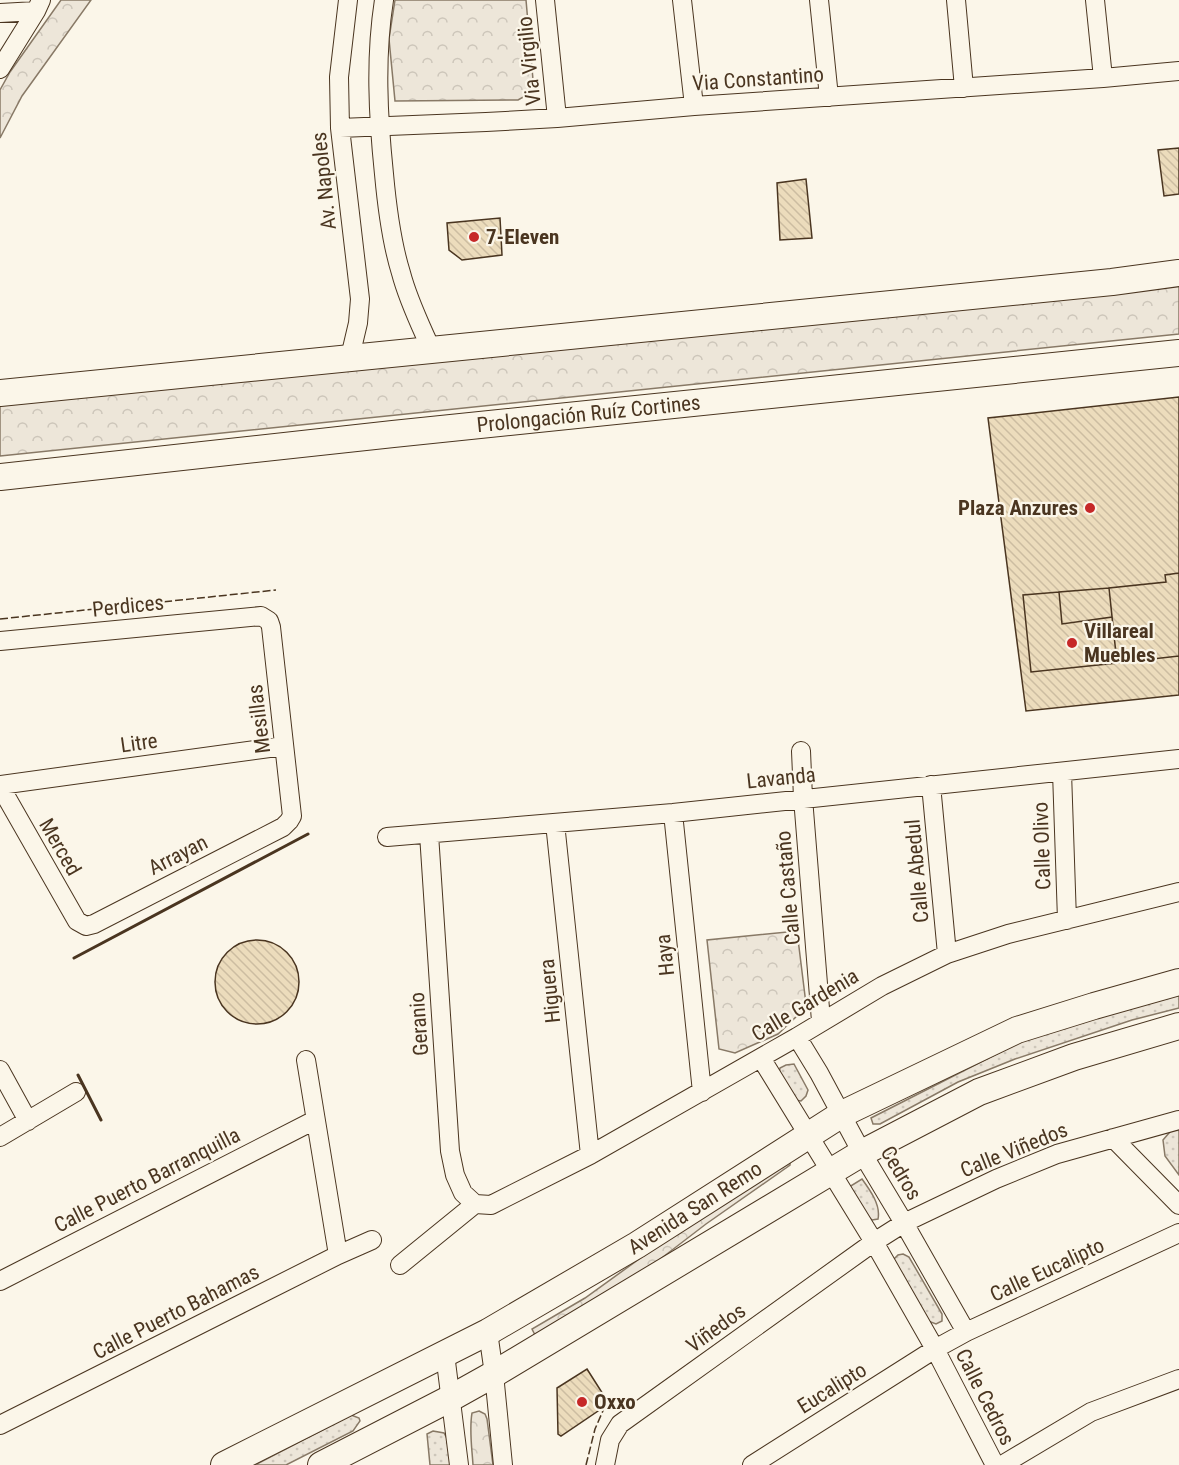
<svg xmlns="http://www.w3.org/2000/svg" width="1179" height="1465" font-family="'Roboto Condensed',sans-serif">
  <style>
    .grass { fill: url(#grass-dots); stroke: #887966; stroke-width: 1.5 }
    .forest { fill: url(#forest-crowns); stroke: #887966; stroke-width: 1.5 }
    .building { fill: url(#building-back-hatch); stroke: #4a3520; stroke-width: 1.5 }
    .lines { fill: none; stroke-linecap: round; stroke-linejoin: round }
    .street-casing { stroke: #4a3520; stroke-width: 20 }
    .secondary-casing { stroke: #4a3520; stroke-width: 28 }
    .street { stroke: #fbf6e9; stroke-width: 18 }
    .secondary { stroke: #fbf6e9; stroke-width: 26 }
    .fence { stroke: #4a3520; stroke-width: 1.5; stroke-dasharray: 8 3; stroke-linecap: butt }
    .wall { stroke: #4a3520; stroke-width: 3 }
    .poi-dot { fill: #c62828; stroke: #fbf6e9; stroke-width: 2 }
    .labels { text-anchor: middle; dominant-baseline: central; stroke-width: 4.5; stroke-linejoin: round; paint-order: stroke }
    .street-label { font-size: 21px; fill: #4a3520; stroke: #fbf6e9 }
    .poi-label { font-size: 21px; font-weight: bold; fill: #4a3520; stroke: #fbf6e9; text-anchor: start }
  </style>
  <defs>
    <pattern id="grass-dots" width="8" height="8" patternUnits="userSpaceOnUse" patternTransform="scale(1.5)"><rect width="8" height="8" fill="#ede6d9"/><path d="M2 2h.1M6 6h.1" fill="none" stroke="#cdc6ba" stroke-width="1.8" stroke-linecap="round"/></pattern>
    <pattern id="forest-crowns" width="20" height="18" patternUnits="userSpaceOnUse" patternTransform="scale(1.5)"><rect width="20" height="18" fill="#ede6d9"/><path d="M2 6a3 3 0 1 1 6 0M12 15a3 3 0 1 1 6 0" fill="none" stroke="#cdc6ba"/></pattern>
    <pattern id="building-back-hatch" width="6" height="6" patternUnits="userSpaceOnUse" patternTransform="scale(1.5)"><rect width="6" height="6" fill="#ecdcbc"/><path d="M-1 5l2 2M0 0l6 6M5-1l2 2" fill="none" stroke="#ccbda1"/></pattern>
  </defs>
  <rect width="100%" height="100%" fill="#fbf6e9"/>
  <path class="grass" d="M1179 992V1008L1132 1020 1015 1059 958 1082 880 1124H873L871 1118 1030 1037Z
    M794 1064 808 1090 806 1096 801 1101 795 1100 779 1075 780 1068 786 1065Z
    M1179 1125V1175L1165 1156 1163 1140 1175 1126Z
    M862 1179C870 1190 881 1205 878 1219L872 1220 863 1212 849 1187Z
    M903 1254 909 1257 942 1314V1321L936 1324 928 1321 895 1266 894 1259 898 1255Z
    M351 1415 359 1418 360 1421 353 1431 286 1465H255Z
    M433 1431 444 1433 449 1442 451 1465H430L427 1434Z"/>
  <path class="forest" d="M61 0H91L22 96 0 138V90L10 72Z
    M395 0H526L534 91 518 100 395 101 389 39Z
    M1179 281V334L0 456V402Z
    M797 931 806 1004 798 1015 778 1034 735 1053 719 1049 707 940Z
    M790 1161V1165L786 1168 706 1224 646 1270 535 1335 532 1329 585 1298 667 1239Z
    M479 1411 485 1414 487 1419 493 1465H473C472 1448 469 1430 472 1413Z"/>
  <path class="building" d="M1179 148V194L1164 196 1158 150Z
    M806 179 812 238 780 240 777 183Z
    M500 218 502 255 462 260 449 250 447 223Z
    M1179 397V695L1026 711 988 418Z
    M1179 573V656L1117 663 1109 588 1166 582 1165 575Z
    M1109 588 1112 617 1062 624 1059 592Z
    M1059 592 1062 624 1112 617 1117 663 1031 672 1023 595Z
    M215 982a42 42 0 1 1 84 0a42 42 0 1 1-84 0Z
    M587 1369 608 1402 604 1407 561 1436 558 1434 557 1388Z"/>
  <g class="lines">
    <g class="street-casing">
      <path id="street" d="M348 0 339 77 340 128 360 299 358 323 350 357
        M384 0C375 57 378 116 384 174 387 207 391 241 401 273 408 300 420 324 431 349
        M545 0 557 118
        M682 0 694 106
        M819 0 829 97
        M956 0 964 88
        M1095 0 1103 78
        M0 13 36 11
        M0 69 36 11 41 0
        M340 128 486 122 557 118 694 106 1103 78 1179 71
        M0 641 261 616 269 621 271 627 292 816 289 821 283 827 94 924 86 926 77 921 0 786
        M801 751 803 798 821 1021
        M1062 772 1067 920
        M0 785 284 746
        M931 785 947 954
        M673 813 702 1092
        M555 823 590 1155
        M429 834 450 1151 455 1175 463 1193 475 1204
        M387 837 673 813 1179 759
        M797 1037 819 1073 862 1153 904 1223 966 1332
        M761 1058 874 1242 935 1349 995 1465
        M306 1060 338 1255
        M0 1070 28 1121
        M0 1137 76 1092
        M1113 1138 1179 1205
        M475 1204 491 1205 590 1155 797 1037 882 986 947 954 1008 934 1179 892
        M400 1265 475 1204
        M0 1281 315 1120
        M488 1332 494 1374 503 1465
        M445 1354 459 1465
        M0 1425 338 1255 372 1240
        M605 1465 610 1440 620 1424 874 1242 904 1223 996 1179 1057 1154 1179 1120
        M752 1465 935 1349 966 1332 1179 1233
        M1002 1465 1091 1412 1179 1379"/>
    </g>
    <g class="secondary-casing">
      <g id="secondary">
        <path d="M0 393 1112 282 1179 273"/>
        <path id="s1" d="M0 477 393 434 1179 353"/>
        <path id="s2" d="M224 1465 488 1332 637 1245 842 1114 1017 1030 1094 1006 1179 982"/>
        <path d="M321 1465 451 1398 494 1374 862 1153 979 1092 1074 1057 1179 1026"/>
      </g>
    </g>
    <use href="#street" class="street"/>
    <use href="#secondary" class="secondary"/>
    <path class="fence" d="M0 619 276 590
      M586 1465 595 1429 605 1406"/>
    <path class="wall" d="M74 958 308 834
      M78 1075 101 1120"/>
  </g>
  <g class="poi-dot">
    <circle cx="474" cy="237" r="6"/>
    <circle cx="1090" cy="508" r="6"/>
    <circle cx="1072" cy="643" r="6"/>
    <circle cx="582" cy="1402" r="6"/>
  </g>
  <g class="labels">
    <g class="street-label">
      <text transform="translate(529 61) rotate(-96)">Via Virgilio</text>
      <text transform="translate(758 79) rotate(-4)">Via Constantino</text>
      <text transform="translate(324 181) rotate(-96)">Av. Napoles</text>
      <text stroke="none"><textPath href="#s1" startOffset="592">Prolongación Ruíz Cortines</textPath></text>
      <text transform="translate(128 606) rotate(-6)">Perdices</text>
      <text transform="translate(259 719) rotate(-97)">Mesillas</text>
      <text transform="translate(139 743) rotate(-8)">Litre</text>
      <text transform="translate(781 778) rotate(-6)">Lavanda</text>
      <text transform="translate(1042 846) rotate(-92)">Calle Olivo</text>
      <text transform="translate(60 847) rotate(60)">Merced</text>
      <text transform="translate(178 855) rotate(-27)">Arrayan</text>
      <text transform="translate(917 871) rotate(-95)">Calle Abedul</text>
      <text transform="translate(788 888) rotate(-95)">Calle Castaño</text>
      <text transform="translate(665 955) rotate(-96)">Haya</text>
      <text transform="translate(550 991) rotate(-96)">Higuera</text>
      <text transform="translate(805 1005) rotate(-31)">Calle Gardenia</text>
      <text transform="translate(419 1024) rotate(-94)">Geranio</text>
      <text transform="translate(1014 1150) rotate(-22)">Calle Viñedos</text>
      <text transform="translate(901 1173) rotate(59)">Cedros</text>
      <text transform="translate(147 1180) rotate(-27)">Calle Puerto Barranquilla</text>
      <text stroke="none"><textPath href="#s2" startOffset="537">Avenida San Remo</textPath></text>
      <text transform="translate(1047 1270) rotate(-25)">Calle Eucalipto</text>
      <text transform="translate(176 1312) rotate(-27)">Calle Puerto Bahamas</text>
      <text transform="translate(716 1328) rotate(-36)">Viñedos</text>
      <text transform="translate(832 1388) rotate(-32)">Eucalipto</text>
      <text transform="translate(985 1397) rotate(63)">Calle Cedros</text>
    </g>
    <g class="poi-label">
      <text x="486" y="237">7-Eleven</text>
      <text x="1078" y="508" text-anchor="end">Plaza Anzures</text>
      <text x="1084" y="631">Villareal<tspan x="1084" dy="24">Muebles</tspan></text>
      <text x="594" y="1402">Oxxo</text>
    </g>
  </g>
</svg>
